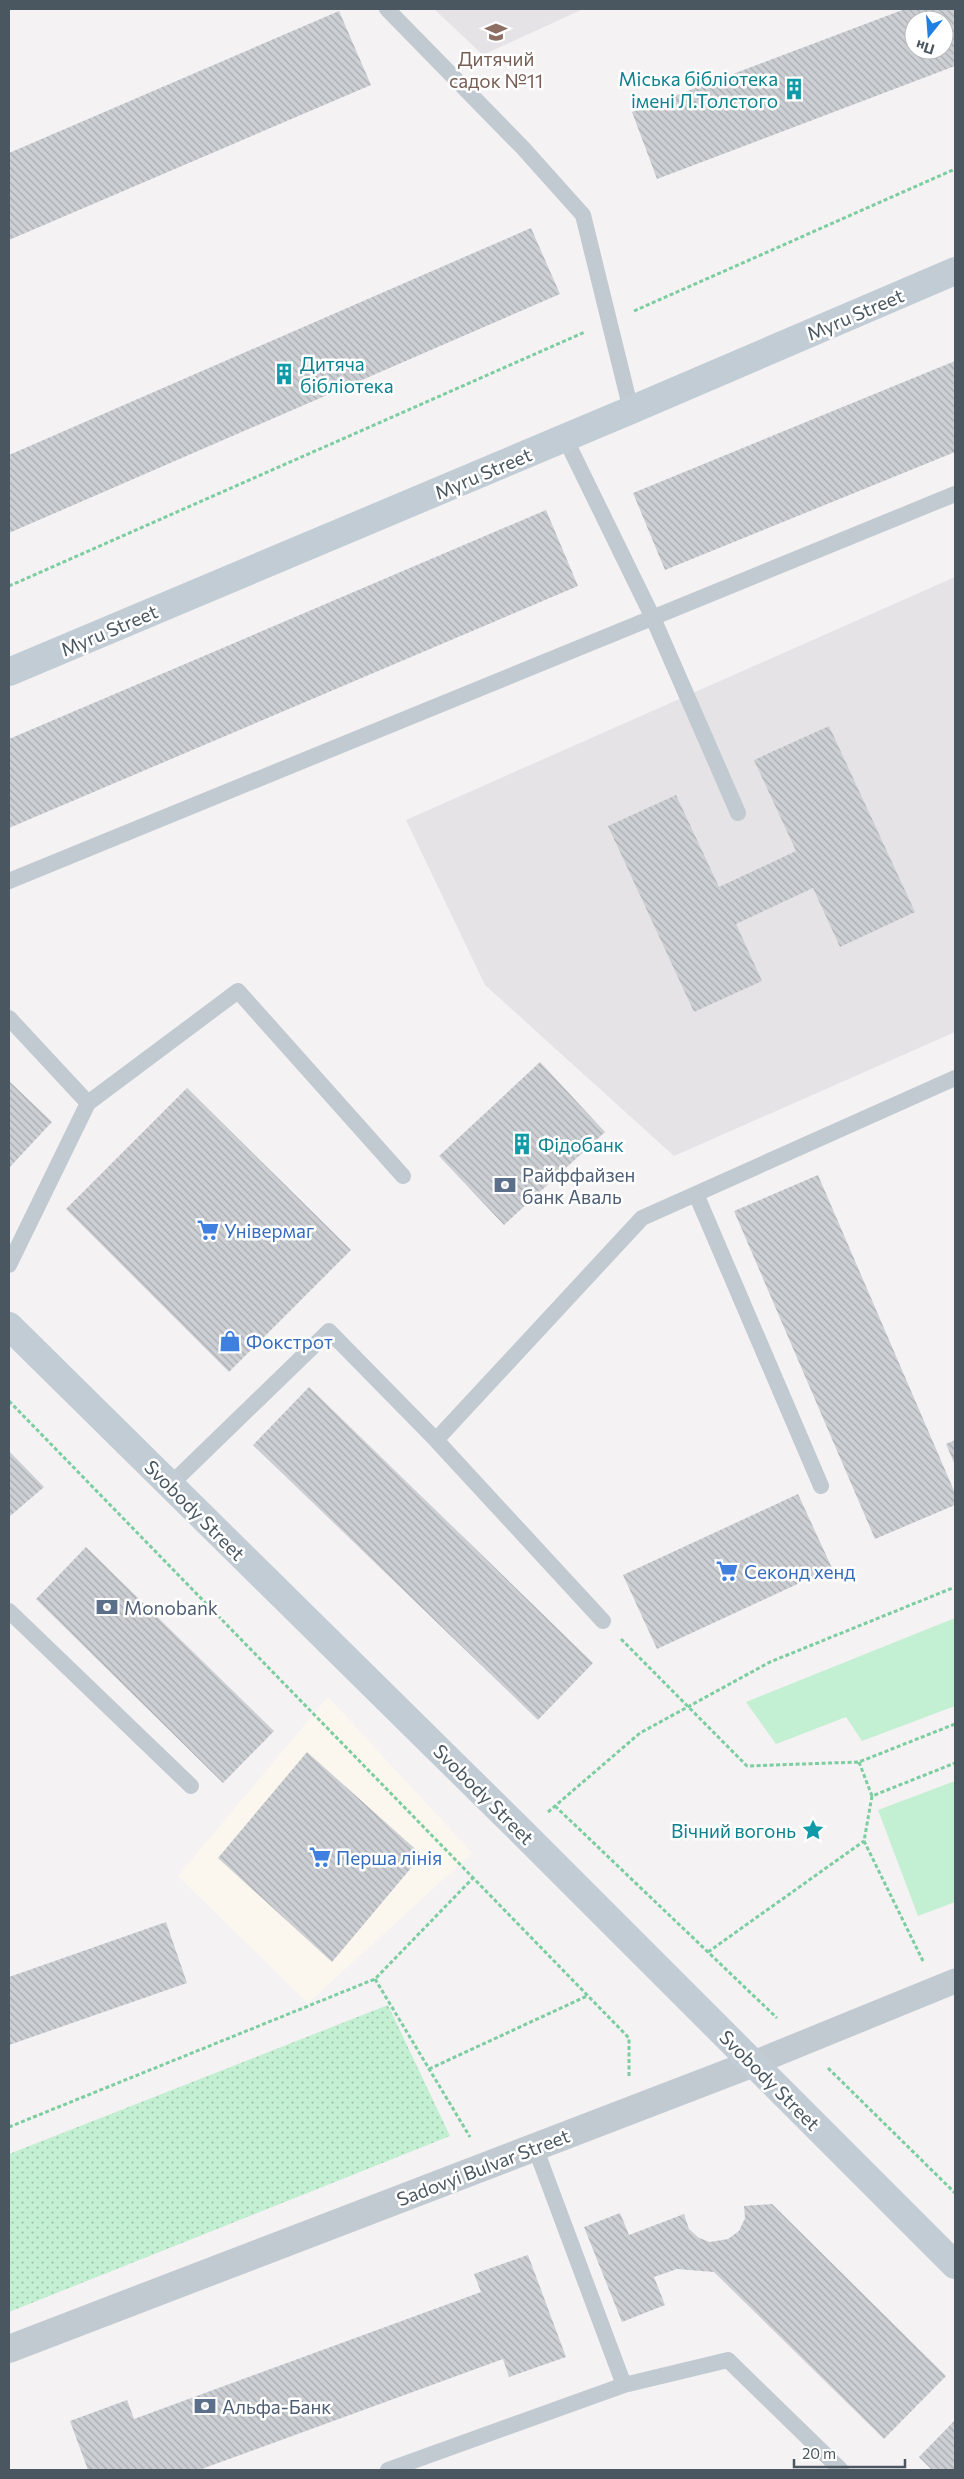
<svg xmlns="http://www.w3.org/2000/svg" width="964" height="2479" font-family="Commissioner,sans-serif">
  <style>
    .commercial { fill: #fcf7ee }
    .education { fill: #e5e3e5 }
    .grass { fill: #c3efd2 }
    .park { fill: url(#park-dots) }
    .building { fill: url(#building-back-hatch); fill-rule: evenodd }
    .lines { fill: none; stroke-linecap: round; stroke-linejoin: round }
    .path { stroke: #7ccda0; stroke-width: 3; stroke-dasharray: 4 2.5; stroke-linecap: butt }
    .service { stroke: #c1cad1; stroke-width: 16 }
    .pedestrian { stroke: #c1cad1; stroke-width: 25 }
    .minor { stroke: #c1cad1; stroke-width: 28 }
    .secondary { stroke: #c1ccd5; stroke-width: 28 }
    .labels { text-anchor: middle; dominant-baseline: central; stroke-width: 5; stroke-linejoin: round; paint-order: stroke }
    .education-label { font-size: 19px; fill: #785e54; stroke: #fff }
    .culture-label { font-size: 19px; fill: #0d838f; stroke: #fff; text-anchor: end }
    .street-label { font-size: 19px; fill: #4a5760; stroke: #fff }
    .service-label { font-size: 19px; fill: #4e5e75; stroke: #fff; text-anchor: start }
    .shop-label { font-size: 19px; fill: #366cbe; stroke: #fff; text-anchor: start }
  </style>
  <defs>
    <pattern id="park-dots" width="8" height="8" patternUnits="userSpaceOnUse" patternTransform="scale(1.25)"><rect width="8" height="8" fill="#c3efd2"/><path d="M2 2h.1M6 6h.1" fill="none" stroke="#a0c4ae" stroke-width="1.8" stroke-linecap="round"/></pattern>
    <pattern id="building-back-hatch" width="6" height="6" patternUnits="userSpaceOnUse" patternTransform="scale(1.25)"><rect width="6" height="6" fill="#ccd0d4"/><path d="M-1 5l2 2M0 0l6 6M5-1l2 2" fill="none" stroke="#a8acaf"/></pattern>
  </defs>
  <rect width="100%" height="100%" fill="#f4f2f3"/>
  <path class="commercial" d="M328 1697 472 1853 308 2003 178 1876Z"/>
  <path class="education" d="M434 9H583L483 55Z
    M955 577V1032L674 1156 485 985 406 820Z"/>
  <path class="grass" d="M955 1618V1706L862 1741 846 1717 776 1744 746 1702Z
    M955 1781V1902L918 1916 878 1810Z"/>
  <path class="park" d="M388 2005 450 2136 9 2312V2154Z"/>
  <path class="building" d="M905 9H955V66L657 179 632 112ZM914 20H944V50H914Z
    M339 11 371 85 9 240V153Z
    M531 228 560 294 9 533V455Z
    M955 361V452L665 570 633 493Z
    M546 510 578 586 9 828V739Z
    M829 726 915 912 840 947 813 888 736 924 762 981 694 1012 608 826 676 795 719 887 796 851 754 760Z
    M540 1062 605 1132 504 1225 439 1156Z
    M9 1081 52 1122 9 1168Z
    M187 1088 351 1250 229 1372 66 1209Z
    M818 1175 955 1493V1505L875 1539 734 1211Z
    M309 1387 593 1663 538 1720 253 1445Z
    M955 1440V1465L946 1444Z
    M9 1451 44 1487 9 1517Z
    M798 1494 832 1568 657 1649 623 1575Z
    M86 1547 274 1731 223 1783 36 1599Z
    M307 1752 422 1855 332 1962 218 1858Z
    M166 1922 187 1983 9 2045V1977Z
    M772 2204 946 2376 884 2439 714 2272 677 2269 654 2277 665 2305 622 2322 584 2227 620 2213 629 2235 684 2214 689 2229 699 2238 710 2242 728 2239 739 2231 745 2218 744 2206Z
    M528 2255 566 2357 509 2377 503 2359 199 2470H88L70 2421 127 2400 134 2419 481 2292 474 2274Z
    M955 2420V2470H932L919 2457Z"/>
  <g class="lines">
    <path class="path" d="M634 311 955 169
      M9 586 585 332
      M9 1401 629 2038V2076
      M621 1639 747 1766 859 1762 955 1724
      M859 1762 872 1796 955 1763
      M872 1796 864 1841 923 1961
      M555 1806 777 2018
      M548 1812 640 1733 770 1662 955 1587
      M708 1952 864 1841
      M375 1979 470 2137
      M828 2068 955 2193
      M429 2069 587 1996
      M9 2127 375 1979 473 1878"/>
    <path class="service" d="M387 9 523 148 583 215 631 410
      M565 438 653 618 738 813
      M9 881 955 494
      M9 1018 88 1103
      M696 1194 821 1486
      M9 1265 88 1103 238 991 403 1176
      M436 1440 603 1621
      M170 1485 329 1331 436 1440 642 1218 955 1078
      M9 1611 191 1786
      M535 2147 624 2385
      M388 2470 624 2385 728 2360 841 2470"/>
    <path class="pedestrian" d="M754 2063 955 1981"/>
    <path class="minor" d="M9 2349 754 2063"/>
    <path class="secondary" d="M9 672 631 410 955 271
      M9 1326 524 1834 955 2265"/>
  </g>
  <defs>
    <g id="school-bare" transform="scale(1.725)"><path d="M0-5L7-2L0 1L-7-2ZM-4 1L0 2.5L4 1V4Q0 6-4 4Z" fill="#8d6e63" stroke="#fff" stroke-width="2.5" paint-order="stroke"/></g>
    <g id="building-bare" transform="scale(1.725)"><path d="M-4-6H4V6H1V3H-1V6H-4ZM-2.5-4.3h1.7v1.8h-1.7ZM.8-4.3h1.7v1.8H.8ZM-2.5-1h1.7V.8h-1.7ZM.8-1h1.7V.8H.8Z" fill="#0f9aa8" stroke="#fff" stroke-width="2.5" paint-order="stroke"/></g>
    <g id="bank-bare" transform="scale(1.725)"><path d="M-6-4H6V4H-6ZM0-2.3a2.3 2.3 0 1 0 0 4.6a2.3 2.3 0 1 0 0-4.6Z" fill="#5c6f8a" stroke="#fff" stroke-width="2.5" paint-order="stroke"/></g>
    <g id="supermarket-bare" transform="scale(1.725)"><path d="M-6-5.5h2.5l.6 2H6L4.5 2H-2.5L-4.4-4H-6ZM-1.5 3.2a1.3 1.3 0 1 0 .1 0ZM3 3.2a1.3 1.3 0 1 0 .1 0Z" fill="#3f7fe0" stroke="#fff" stroke-width="2.5" paint-order="stroke"/></g>
    <g id="shop-bare" transform="scale(1.725)"><path d="M-5-2.5h2.3a2.7 3.5 0 0 1 5.4 0H5L5.5 6h-11ZM-1.5-2.5h3a1.5 2.3 0 0 0-3 0Z" fill="#3f7fe0" stroke="#fff" stroke-width="2.5" paint-order="stroke"/></g>
    <g id="sight-bare" transform="scale(1.725)"><path d="M0-6L1.8-2.2L6-1.7L2.9 1.2L3.7 5.4L0 3.3L-3.7 5.4L-2.9 1.2L-6-1.7L-1.8-2.2Z" fill="#0f9aa8" stroke="#fff" stroke-width="2.5" paint-order="stroke"/></g>
  </defs>
  <g fill-rule="evenodd">
    <use href="#school-bare" x="496" y="32"/>
    <use href="#building-bare" x="794" y="89"/>
    <use href="#building-bare" x="284" y="374"/>
    <use href="#building-bare" x="522" y="1144"/>
    <use href="#bank-bare" x="505" y="1185"/>
    <use href="#supermarket-bare" x="208" y="1230"/>
    <use href="#shop-bare" x="230" y="1341"/>
    <use href="#supermarket-bare" x="727" y="1571"/>
    <use href="#bank-bare" x="107" y="1607"/>
    <use href="#sight-bare" x="813" y="1830"/>
    <use href="#supermarket-bare" x="320" y="1857"/>
    <use href="#bank-bare" x="205" y="2406"/>
  </g>
  <g class="labels">
    <g class="education-label">
      <text x="496" y="58">Дитячий<tspan x="496" dy="22">садок №11</tspan></text>
    </g>
    <g class="culture-label">
      <text x="778" y="78">Міська бібліотека<tspan x="778" dy="22">імені Л.Толстого</tspan></text>
      <text x="300" y="363" text-anchor="start">Дитяча<tspan x="300" dy="22">бібліотека</tspan></text>
      <text x="538" y="1144" text-anchor="start">Фідобанк</text>
      <text x="796" y="1830">Вічний вогонь</text>
    </g>
    <g class="street-label">
      <text transform="translate(855 314) rotate(-23)">Myru Street</text>
      <text transform="translate(483 473) rotate(-23)">Myru Street</text>
      <text transform="translate(109 630) rotate(-23)">Myru Street</text>
      <text transform="translate(195 1510) rotate(45)">Svobody Street</text>
      <text transform="translate(484 1794) rotate(45)">Svobody Street</text>
      <text transform="translate(770 2080) rotate(45)">Svobody Street</text>
      <text transform="translate(483 2167) rotate(-21)">Sadovyi Bulvar Street</text>
    </g>
    <g class="service-label">
      <text x="522" y="1174">Райффайзен<tspan x="522" dy="22">банк Аваль</tspan></text>
      <text x="124" y="1607">Monobank</text>
      <text x="222" y="2406">Альфа-Банк</text>
    </g>
    <g class="shop-label">
      <text x="224" y="1230">Універмаг</text>
      <text x="246" y="1341">Фокстрот</text>
      <text x="744" y="1571">Секонд хенд</text>
      <text x="336" y="1857">Перша лінія</text>
    </g>
  </g>
  <rect width="964" height="2479" fill="none" stroke="#4a5760" stroke-width="20"/>
  <g transform="translate(929 35) rotate(197)"><circle r="24" fill="#ffffff" stroke="#b7bcbf"/>
  <path d="M0-4L9 19L0 12L-9 19Z" fill="#1f80e2"/>
  <text y="-8" font-size="14" font-weight="bold" text-anchor="middle" fill="#4a5760">Пн</text>
  </g>
  <path d="M794 2459v8h111v-8" fill="none" stroke="#4a5760" stroke-width="2.5"/>
  <text x="802" y="2459" font-size="15" fill="#4a5760" stroke="#ffffff" stroke-width="4" paint-order="stroke">20 m</text>
</svg>
